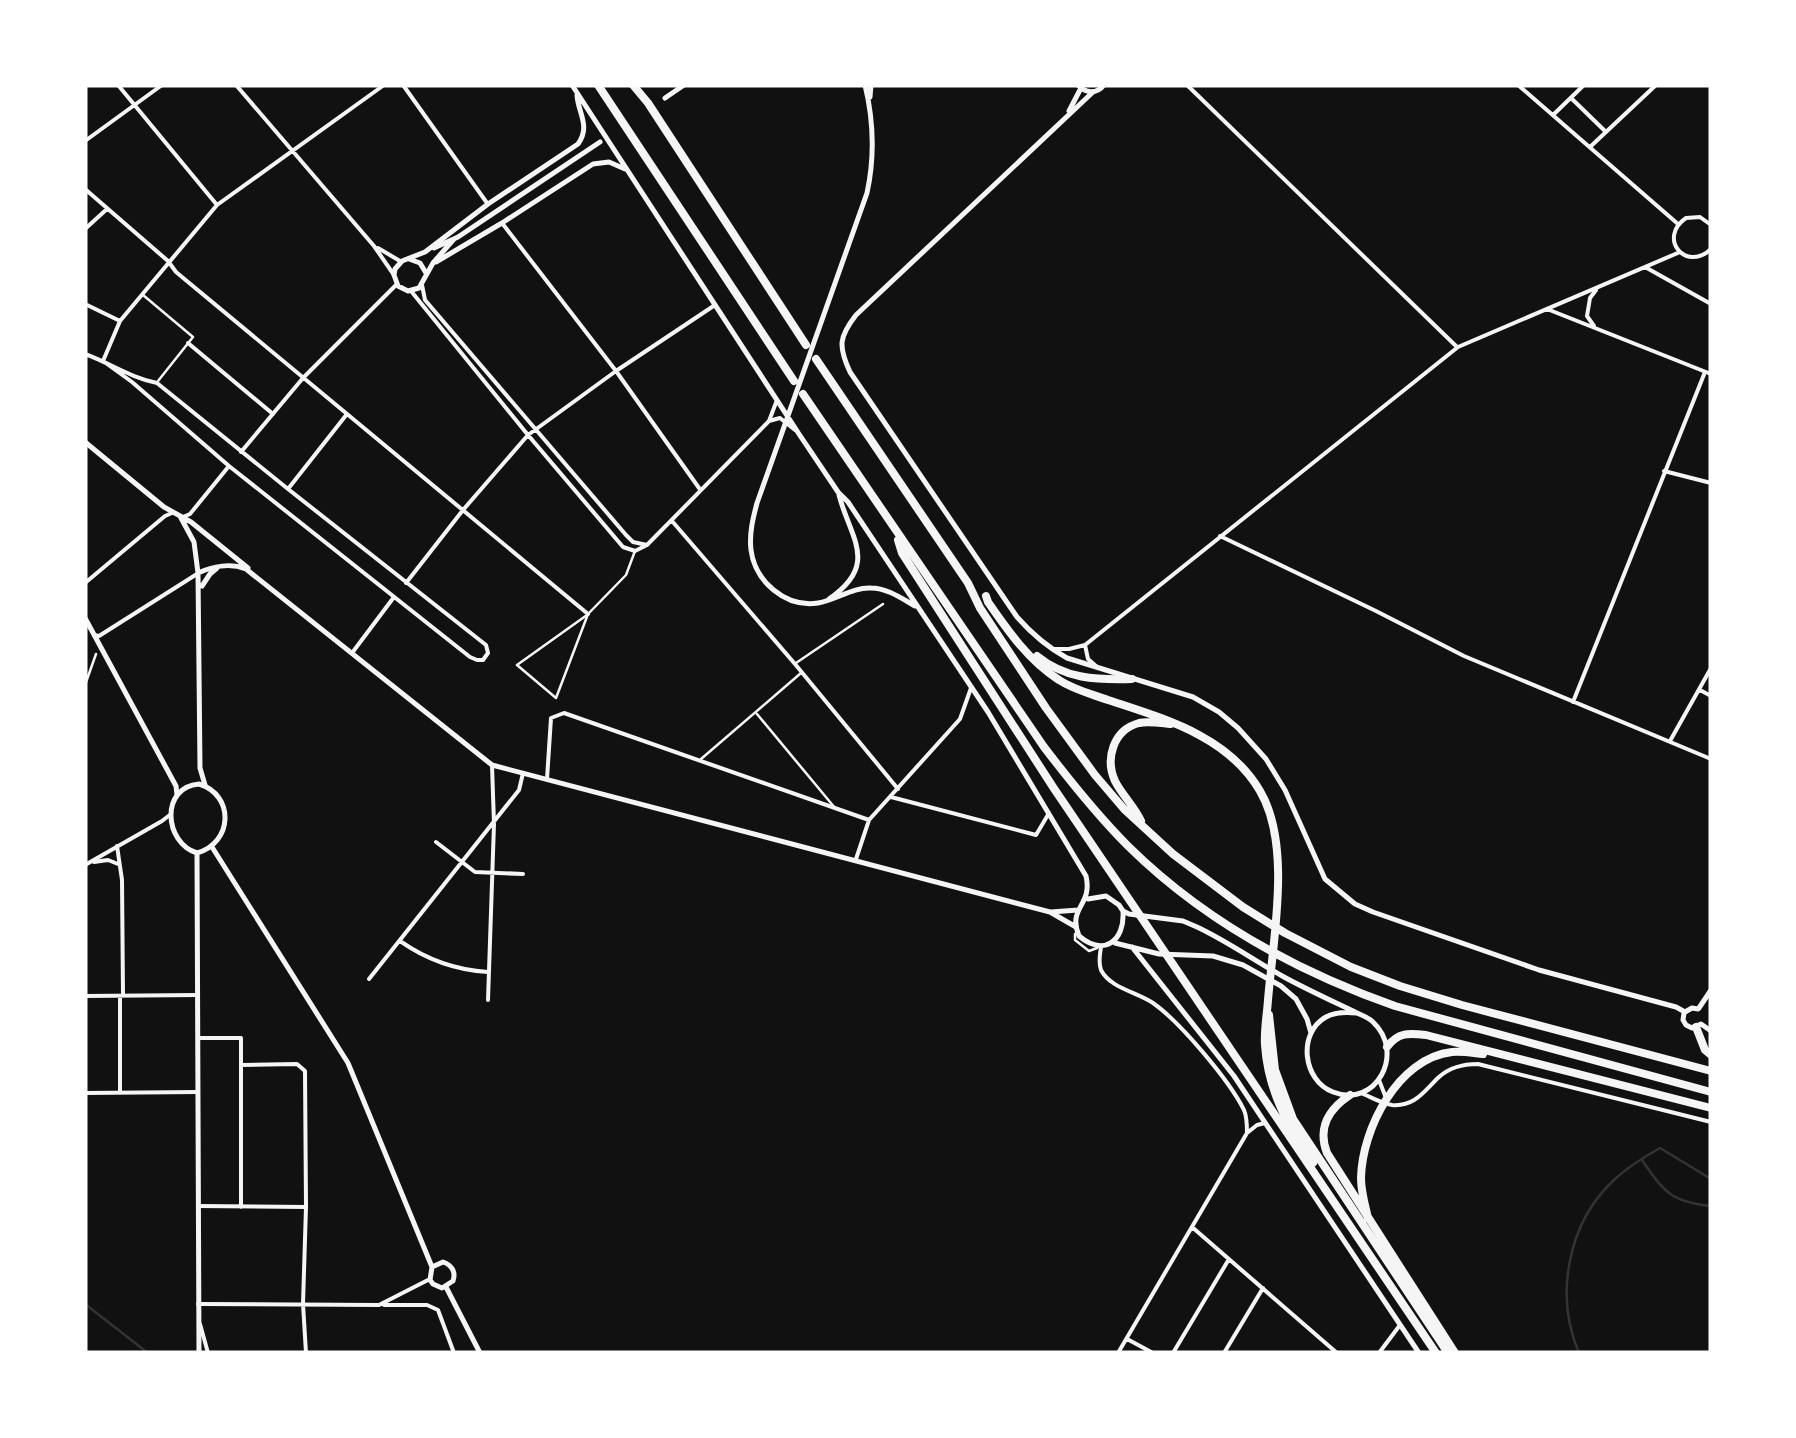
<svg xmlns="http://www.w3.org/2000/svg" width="1796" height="1438" font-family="Montserrat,sans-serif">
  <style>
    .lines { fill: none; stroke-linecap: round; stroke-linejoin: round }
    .stream { stroke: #333; stroke-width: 2.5 }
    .service { stroke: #f5f5f5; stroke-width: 2.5 }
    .pedestrian { stroke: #f5f5f5; stroke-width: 2.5 }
    .minor { stroke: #f5f5f5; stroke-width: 4 }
    .tertiary { stroke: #f5f5f5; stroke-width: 5 }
    .secondary { stroke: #f5f5f5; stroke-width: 5 }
    .motorway { stroke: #f5f5f5; stroke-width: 8 }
  </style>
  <rect width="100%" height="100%" fill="#111"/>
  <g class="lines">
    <path class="stream" d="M1642 1160C1664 1192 1671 1202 1711 1206
      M85 1304 148 1353
      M1579 1353C1554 1295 1568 1222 1615 1179 1629 1166 1644 1157 1660 1148L1711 1179"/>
    <path class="service" d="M796 663 883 604
      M1075 934V940L1089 951 1097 948"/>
    <path class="pedestrian" d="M143 295 193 337 158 381
      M587 615 517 665 556 698 588 614 626 575 635 551
      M85 685 96 654
      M757 714 835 808
      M701 759 801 673"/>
    <path class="minor" d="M118 85 217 205
      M236 85 374 246 394 275
      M403 85 487 203
      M1187 85 1456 346
      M1518 85 1678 224
      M1571 98 1606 132
      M1553 115 1584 85
      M85 141 162 85
      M1590 147 1656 85
      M85 189 168 261 176 272 588 614
      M502 223 616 371 699 488
      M1711 225 1700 217 1686 218C1657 238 1686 273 1711 249
      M85 229 107 209
      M378 248 400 261
      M1645 267 1711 304
      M422 285 425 300 626 535 633 542 647 545
      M411 291 528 435 623 547 635 551 647 545 769 421 777 400
      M85 304 120 321
      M1547 309 1711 374
      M1594 326 1587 316 1590 298 1596 290
      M188 343 273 414
      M85 354C110 363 131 378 157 383L288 489 486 645 488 653 483 660H477L470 657 229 466 132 382 103 361
      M103 361 120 321 217 205 384 85
      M769 421 780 418 795 430
      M241 452 303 378 397 284
      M1664 471 1711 483
      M288 489 347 414
      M183 517 190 514 229 466
      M672 521 795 664 898 789
      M1220 536 1376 611 1464 656 1711 759
      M85 583 165 516 172 513
      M406 583 463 510 528 435 616 371 715 305
      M94 635 99 636 197 574
      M1085 645 1088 659 1096 666
      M1054 649H1069L1085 645 1458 347 1680 252
      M352 653 394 597
      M1700 690 1711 696
      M1573 702 1705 372
      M1670 741 1711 668
      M547 779 551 718 564 713 869 820
      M891 797 1036 835 1049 813
      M436 842 475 872 523 874
      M117 846 122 880 123 995
      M856 859 869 820 960 719 971 688
      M94 862 108 860 118 864
      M85 865 162 821 171 814
      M400 941C427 960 455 970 488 972
      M1101 947C1100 954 1098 962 1101 970 1110 988 1137 992 1153 1003 1180 1022 1229 1080 1244 1110 1247 1117 1247 1125 1247 1133
      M369 979 519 790 523 773
      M85 996 198 995
      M120 997V1092
      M488 1000 494 824 492 765
      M198 1038H241V1207
      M242 1065 297 1064 305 1071 306 1207 303 1304 306 1353
      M1379 1080 1386 1098
      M85 1093 198 1092
      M1361 1093C1371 1097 1380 1103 1392 1105 1415 1107 1424 1091 1439 1077 1450 1067 1464 1064 1478 1064L1711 1122
      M198 1206 306 1207
      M1192 1227 1337 1353
      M198 1304 379 1305 428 1280
      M384 1305H427L438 1310 454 1353
      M200 1324 208 1353
      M1127 1339 1153 1353
      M1118 1353 1247 1133 1257 1125 1265 1123
      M1173 1353 1229 1259
      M1224 1353 1263 1288
      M1379 1353 1400 1325"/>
    <path class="tertiary" d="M572 85 799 434 838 492 848 502 988 712 1086 876C1093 906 1067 907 1079 936 1104 957 1125 941 1123 911
      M865 85C874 122 875 156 867 193L757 503C753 518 749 534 751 550 755 581 785 608 818 603 836 600 853 587 871 588 887 588 901 598 915 606
      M1093 92 856 315C839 337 838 346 850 372L1017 617C1032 634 1047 647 1067 658L1193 697 1219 712 1238 728 1266 759 1285 790 1325 879 1355 904 1373 912 1539 970 1676 1007 1685 1012 1692 1008 1698 1009
      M870 97 871 85
      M665 98 684 85
      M1069 111 1081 88
      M454 239 433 263 419 288 408 291 398 286 394 275 395 269 402 261 425 252 488 204 578 144C591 126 578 113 577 95
      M434 248 458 237 600 142
      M409 259 420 263 426 273
      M436 262 502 223 593 164 609 162 625 169
      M85 442 164 507 191 522 248 568
      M181 518 194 542 198 573 200 768 205 785
      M198 573C213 566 231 563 246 569L492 765 1050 912 1076 927
      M202 586 210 574 217 568
      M829 599C880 564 850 538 839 495
      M85 618 176 786 177 795
      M1088 899 1106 896 1119 905 1123 911 1129 914 1183 921 1197 927C1227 941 1255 961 1284 977 1306 989 1330 1000 1353 1011 1360 1015 1367 1016 1373 1022 1406 1053 1376 1109 1333 1092 1303 1081 1297 1033 1326 1017 1335 1012 1346 1012 1356 1013
      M1051 912 1078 910
      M1115 943 1159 954 1213 956 1243 965 1281 986 1296 999 1307 1019 1311 1033
      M1132 947 1234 1076 1419 1353
      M1699 1008 1711 990
      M1684 1013 1683 1020 1686 1025 1692 1028 1701 1024 1711 1031"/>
    <path class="secondary" d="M1078 85C1086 94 1097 94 1104 85
      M199 784C235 795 233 843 197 853 164 843 160 787 199 784Z
      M212 847 348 1063 432 1267 430 1280 433 1284 442 1288 453 1281C456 1272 452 1265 443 1262L432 1267
      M197 853 199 1353
      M446 1287 480 1353"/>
    <path class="motorway" d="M598 85 794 381
      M633 85 648 103 806 345
      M816 359 968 583 980 608 1046 708 1095 775 1124 809 1173 854 1243 907 1285 933 1351 967 1400 986 1462 1005 1711 1071
      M803 394 1044 747C1070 781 1097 815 1128 846 1204 921 1296 971 1395 1006L1711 1092
      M898 540 902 553 1053 787 1436 1353
      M986 596 988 602C1008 631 1029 661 1059 680 1074 690 1092 694 1108 700 1165 719 1228 736 1260 791 1292 845 1273 939 1268 1000 1267 1015 1264 1030 1265 1045 1268 1091 1288 1126 1313 1163
      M1037 656C1065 679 1096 680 1132 679
      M1141 821C1134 806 1122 795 1115 781 1105 759 1113 730 1139 723 1149 721 1160 723 1170 724
      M1269 1015 1275 1070 1293 1119 1448 1353
      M1696 1027 1705 1050 1711 1055
      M1387 1047C1398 1032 1409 1033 1426 1035L1711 1108
      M1350 1095C1329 1109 1317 1127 1327 1153L1455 1353
      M1368 1218C1365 1205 1361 1192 1361 1178 1362 1129 1398 1058 1452 1052 1462 1051 1473 1053 1483 1054"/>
  </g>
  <rect width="1796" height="1438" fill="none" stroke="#ffffff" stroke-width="175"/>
</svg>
